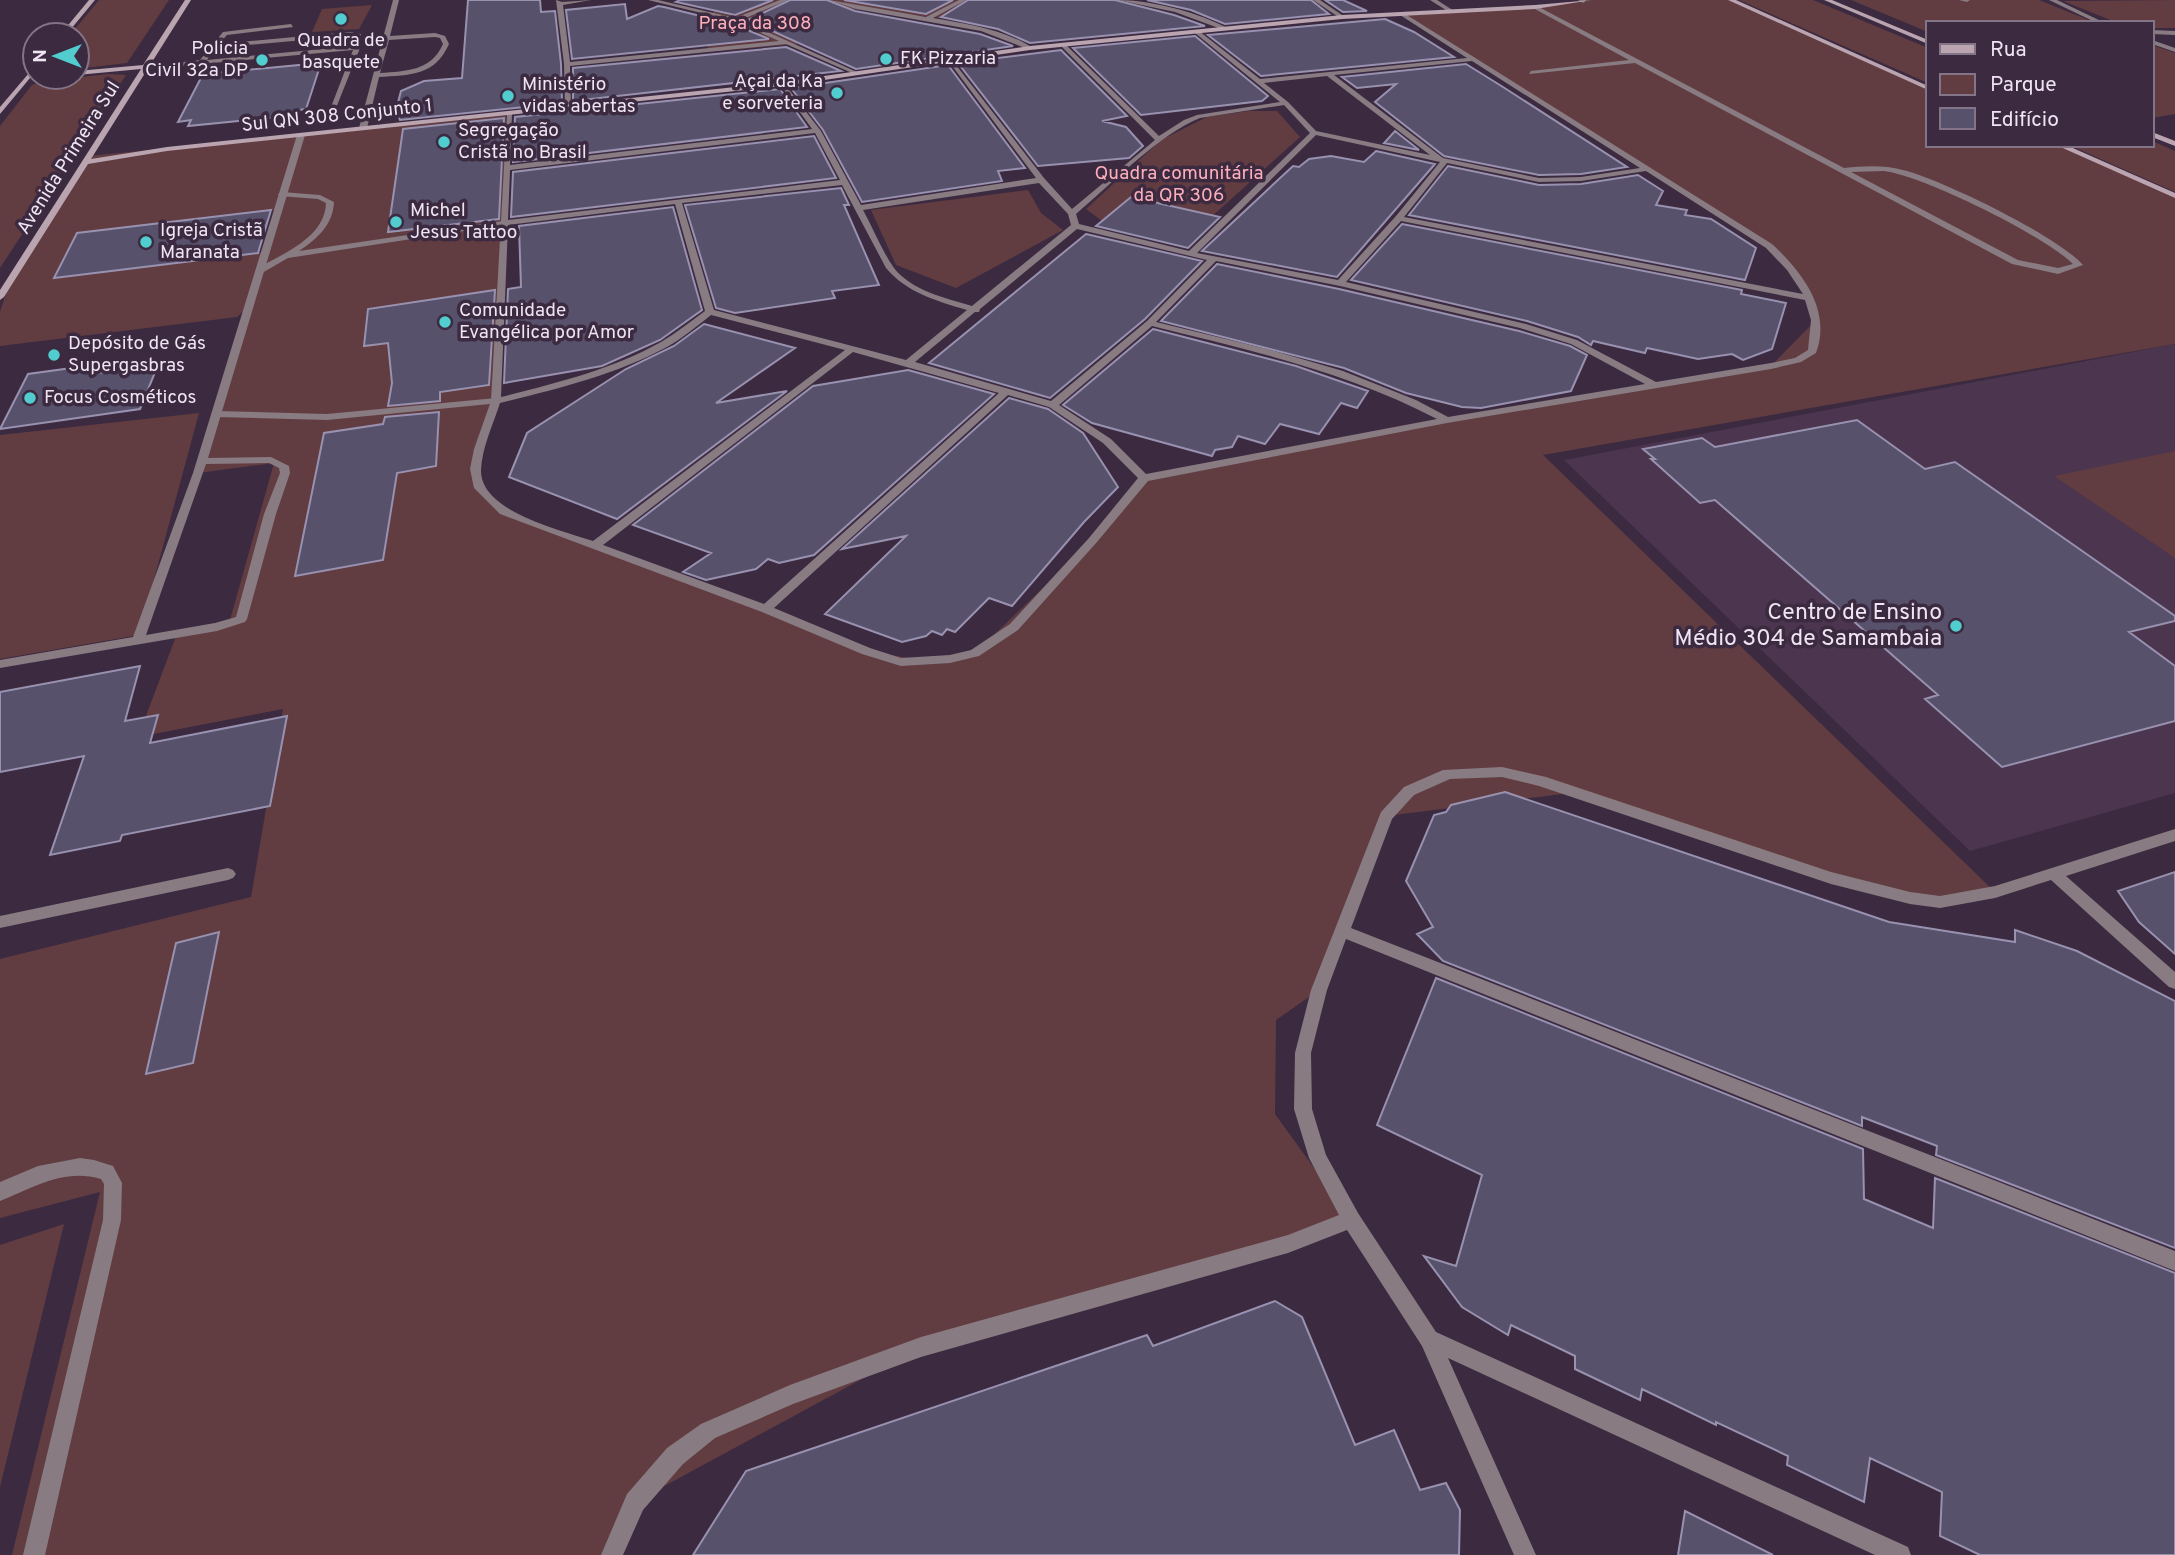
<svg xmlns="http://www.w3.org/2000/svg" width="2175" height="1555" font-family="Overpass,sans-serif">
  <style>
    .built { fill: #4b354f }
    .green { fill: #613d42; fill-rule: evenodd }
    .building { fill: #57516c; stroke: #9891af; stroke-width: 2 }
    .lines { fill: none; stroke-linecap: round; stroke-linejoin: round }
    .lane { fill: #897b82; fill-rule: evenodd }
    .street { fill: #897b82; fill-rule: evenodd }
    .secondary { fill: #baa4b0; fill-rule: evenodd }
    .poi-dot { fill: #52cdcf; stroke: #3c2a40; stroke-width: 2.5 }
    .labels { text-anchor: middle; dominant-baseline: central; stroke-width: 7; stroke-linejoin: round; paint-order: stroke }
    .far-park-label { font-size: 19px; fill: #fcafba; stroke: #3c2a40 }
    .far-poi-label { font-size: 19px; fill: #efe4f2; stroke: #3c2a40; text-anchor: start }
    .far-street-label { font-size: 19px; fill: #efe4f2; stroke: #3c2a40 }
    .poi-label { font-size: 23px; fill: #efe4f2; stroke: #3c2a40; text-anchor: end }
  </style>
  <rect width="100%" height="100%" fill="#3c2a40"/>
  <path class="built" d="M2175 344V793L1970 851 1564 460Z"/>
  <path class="green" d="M99 0H169L127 63 77 69V35H70Z
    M754 0H973L941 18 854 9 797 44 707 52 714 7Z
    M1589 0H1731L1928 88V145H2059L2175 196V344L1543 455 1995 892 1954 901 1910 898 1579 792 1386 816 1319 990 1276 1020 1275 1114 1351 1219 921 1347 635 1502 616 1555H12L100 1192 0 1218V959L251 897 283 709 138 737 178 631 230 620 274 463 198 473 247 307 237 317 0 346V312L10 281 88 156 506 115V168L496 401 476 478 504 512 866 651 927 661 975 653 1093 540 1144 478 1447 420 1771 366 1815 321 1810 298 1769 246 1402 14 1535 7ZM277 210 264 252 55 277 77 233Z
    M1739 0H1813L1928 48V83Z
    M1851 0H2039L2096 23H1928V32Z
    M2175 0V28H2152V23H2118L2063 1Z
    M372 5 359 29 312 32 322 9Z
    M2152 45 2175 53V114L2152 118Z
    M109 74 126 75 0 268V126L32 85 43 81Z
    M1249 111H1277L1300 137 1188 238 1110 227 1086 209 1161 140 1207 117Z
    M2152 141 2175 151V192L2069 145H2152Z
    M1028 190 1041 213 1063 230 956 288 896 265 871 210Z
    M199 413 139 635 0 659V435Z
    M2175 451V558L2054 476Z
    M64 1224 0 1487V1245Z"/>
  <path class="building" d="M468 0H540L541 12 555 11 561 64 562 103 400 120 396 110 401 91 424 81 462 78Z
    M680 0H773L735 15 676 2Z
    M790 0H827L855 11 980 34 1013 46 856 69 748 20Z
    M844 0H953L926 14Z
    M968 0H1115L1174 15 1205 26 1030 43 998 29 941 17Z
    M1147 0H1311L1329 14 1225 24 1191 10Z
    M1325 0H1343L1367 11 1343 12Z
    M625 4 627 19 658 6 664 7 733 24 769 39 572 59 566 10Z
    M1385 19 1414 32 1454 57 1261 76 1208 35Z
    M1195 36 1268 96 1262 101 1141 115 1073 48Z
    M786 47 841 71 573 101V68Z
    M1061 50 1127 116 1102 121 1126 127 1143 146 1129 158 1038 166 958 63Z
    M321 63 306 109 292 111 290 116 188 126 191 120 178 122 203 74Z
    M1466 64 1503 87 1627 167 1581 174 1539 175 1444 156 1375 102 1396 84 1357 88 1342 77Z
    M948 65 1025 168 998 171 1002 181 862 202 823 130 791 88Z
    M780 89 807 127 513 162 515 117Z
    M504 118 499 219 388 232 403 129Z
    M1395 131 1419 150 1384 143Z
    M814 136 836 178 511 217 513 172Z
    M1376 151 1435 164 1337 277 1202 251 1293 166 1299 167 1309 159 1331 156 1364 162Z
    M1448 166 1539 185 1581 184 1638 175 1663 191 1656 205 1687 210 1685 215 1711 219 1756 248 1745 280 1409 215Z
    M841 188 849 205H844L879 285 832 291 835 298 735 313 716 308 685 205Z
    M1131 197 1220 217 1188 248 1096 226Z
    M673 207 702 310 660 340 602 366 504 383 508 289 521 287 519 226Z
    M271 210 258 253 54 278 77 233Z
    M1402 224 1742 290 1741 294 1786 303 1772 349 1743 360 1732 354 1698 359 1647 348 1645 353 1593 341 1591 345 1578 337 1527 321 1351 280Z
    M1086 234 1202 261 1145 319 1050 398 929 363Z
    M1217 264 1339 289 1519 331 1570 346 1587 355 1571 391 1481 408 1462 407 1406 393 1344 368 1161 321Z
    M495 290 489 385 440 392V401L388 406 392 383 388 343 364 346 368 309Z
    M704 324 795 348 716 403 787 391 617 519 509 477 527 433 626 369 674 346Z
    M1153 329 1296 366 1368 391 1357 408 1341 403 1319 434 1280 424 1265 444 1238 436 1232 447 1215 450 1212 456 1092 423 1063 405Z
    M101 364 97 373 158 365 140 409 0 429 28 374Z
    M908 370 994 394 814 555 779 563 768 559 756 569 706 580 683 572 711 553 633 525 813 386Z
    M1009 398 1048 409 1083 433 1118 487 1084 522 1012 606 989 598 955 632 947 629 942 635 932 631 926 636 902 642 825 614 906 536 842 549Z
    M439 412 436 466 397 473 383 560 295 576 324 433 383 424 385 417Z
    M1857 420 1925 469 1955 462 2175 616V621L2129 632 2175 666V721L2002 767 1925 699 1938 695 1715 500 1700 503 1651 459H1655L1643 449 1702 438 1715 447Z
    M140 666 125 721 158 715 150 743 287 716 270 806 122 835 120 841 50 855 84 756 0 772V692Z
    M1505 792 1889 922 2015 942V930L2077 951 2175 1001V1248L1936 1155 1937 1146 1862 1117V1126L1443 961 1417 934 1433 927 1406 881 1434 815 1446 812 1451 805Z
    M2175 872V954L2139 922 2118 891Z
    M219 932 193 1063 146 1074 176 943Z
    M1436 978 1863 1149 1864 1199 1933 1228 1935 1178 2175 1273V1555H1980L1940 1536 1942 1492 1870 1458 1864 1502 1787 1465 1788 1456 1716 1422V1425L1642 1389 1640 1400 1575 1369V1356L1511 1325 1508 1335 1462 1307 1424 1256 1456 1266 1482 1175 1377 1125Z
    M1275 1301 1302 1317 1355 1445 1394 1430 1420 1490 1446 1483 1460 1510 1459 1555H693L746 1471 1147 1335 1153 1346Z
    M1685 1511 1773 1555H1678Z"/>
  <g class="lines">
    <path class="lane" d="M1959 0H1970L1967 2Z
      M291 24 293 27 227 35 219 44 349 32 361 34 360 48 336 108 331 107 353 50 146 69 143 67 200 60 223 32ZM349 36H356L354 46 207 60 215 48Z
      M282 192 320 195 334 202C333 225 317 239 299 251L503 221 507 223 503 225 288 258 262 273H256V269C282 254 325 238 326 203L318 199 279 196 278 194Z
      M496 398 501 401 500 403 327 420 216 417 211 414 216 411 327 414Z
      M228 868 233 870 236 874 233 878 228 880 0 928V916Z"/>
    <path class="street" d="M393 0H399L390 36 435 33 445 36 449 44C435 76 410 75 379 77L367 128 363 130 359 128ZM435 37 440 38 443 44C431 71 407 71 380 73L389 40Z
      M556 0 562 2 591 0 563 5 570 62 779 41 734 21 648 0H658L735 18 780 0H788L741 20 857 72 852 73 786 44 570 66 571 108 568 110 565 108 564 64Z
      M829 0 926 17 959 0H966L933 18C966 24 1004 29 1033 48L1028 49 981 31 856 9Z
      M1118 0C1151 0 1201 13 1229 29L1224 30 1175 12Z
      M1313 0H1320L1345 17 1340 18Z
      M1430 0H1437L1454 11 1449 12Z
      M1578 0H1585L1586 1 1583 3Z
      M2049 0H2057L2105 23H2097Z
      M1535 5 1844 168C1864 166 1884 165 1903 170 1941 179 2059 237 2083 265L2058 274 2012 264 1635 63 1529 74 1531 71 1629 60 1533 8ZM1884 171C1924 176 2045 236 2073 264L2058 268 2018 260 1851 172Z
      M1402 12 1772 244C1802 272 1832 310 1816 353L1801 362 1771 369 1447 423 1148 481 1097 542 1018 630 979 656 950 663 901 666 862 654 762 612 500 514 474 488 470 469 474 449 491 401 507 113 512 114 510 165 812 129 780 84 783 82 821 131 861 205 1036 178 947 59 949 56 1044 178 1072 209 1155 140 1062 47V45H1066L1159 136 1184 120 1197 115 1280 102 1195 33V31H1199L1260 79 1467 58 1400 15ZM1472 61 1640 168 1581 177 1539 178 1443 158 1334 75ZM1327 76 1430 155 1316 131 1288 102 1264 83ZM1284 105 1310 133 1189 251 1079 224 1076 214C1110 185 1161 133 1200 118ZM815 133 840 180 508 220 510 170ZM1316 135 1440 162 1396 216 1338 280 1197 253ZM1447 163 1539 182 1581 181 1646 171 1766 248 1787 270 1803 294 1404 217ZM1039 183 1068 214 1071 225 972 306C946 298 912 291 894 268 882 251 873 228 863 210ZM842 185 886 268C907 293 937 301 967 310L906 360 714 310 682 203ZM675 204 705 311C690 322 676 333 661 342 611 370 556 383 501 397L508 225ZM1401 221 1805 300 1811 320 1808 350 1795 358 1771 363 1656 382 1577 340 1526 324 1346 282ZM1077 229 1207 260 1147 321 1051 401 915 362 975 312H979L980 309ZM1216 261 1340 286 1520 328 1571 344 1645 384 1448 417 1416 400 1343 371 1267 349 1156 322ZM711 315 845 350 593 541C562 530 480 512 481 470 482 447 493 425 500 403 557 389 615 375 667 347 683 338 697 326 711 315ZM1152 326C1249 350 1347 372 1437 419L1146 474 1111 439 1059 405ZM853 352 999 393 764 604 603 545ZM1008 395 1049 407 1103 443 1138 478 1089 538 1010 624 971 650 950 655 901 658 870 648 774 608Z
      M2152 30 2175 31V35L2152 34Z
      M2152 40 2175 48V52L2152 44Z
      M301 133 305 135 208 458 271 457 289 466 290 473 276 514 247 619 245 622 217 631 0 668V660L133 637 193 473 297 135ZM269 463 279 468 280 473 264 514 236 617 215 623 146 635 206 464Z
      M1502 767 1546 777 1831 872 1910 892 1940 896 1995 886 2175 829V841L2066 876 2175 972V989L2169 987 2051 880 1995 898 1940 908 1910 904 1831 884 1539 786 1502 777 1450 779 1414 795 1392 819 1351 928 2175 1251V1271L1346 939 1327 990 1311 1053 1312 1109 1326 1155 1358 1213 1436 1332 1908 1547 1911 1555H1875L1448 1358 1536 1555H1514L1422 1346 1347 1230 1288 1253 921 1357 793 1404 715 1438 683 1464 643 1510 623 1555H601L627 1494 667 1448 701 1424 790 1385 921 1337 1288 1235 1339 1215 1309 1158 1294 1109 1295 1053 1311 990 1381 812 1404 787 1443 770Z
      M80 1158 94 1160 113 1166 122 1183 121 1220 45 1555H23L103 1220 104 1184 101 1179C63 1168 33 1188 0 1201V1182L38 1166Z"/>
    <path class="secondary" d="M89 0H95L66 35H60Z
      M185 0H191L91 159 167 147 783 82 1030 46 1342 15 1535 5 1592 0 1535 9 1342 19 1030 50 783 86 167 151 88 164 4 297 0 300V290L141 69 77 75V71L143 65Z
      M1728 0H1736L1928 86V90Z
      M1824 0H1832L1928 40V44Z
      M35 66V72L0 114V107Z
      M2152 132 2175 141V146L2152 137Z
      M2056 145H2066L2175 193V198Z"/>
  </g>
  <g class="poi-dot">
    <circle cx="341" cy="19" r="7"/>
    <circle cx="886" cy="59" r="7"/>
    <circle cx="262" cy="60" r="7"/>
    <circle cx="837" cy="93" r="7"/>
    <circle cx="508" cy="96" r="7"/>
    <circle cx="444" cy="142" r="7"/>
    <circle cx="396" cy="222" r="7"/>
    <circle cx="146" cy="242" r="7"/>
    <circle cx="445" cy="322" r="7"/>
    <circle cx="54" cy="355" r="7"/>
    <circle cx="30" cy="398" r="7"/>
    <circle cx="1956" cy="626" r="7"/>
  </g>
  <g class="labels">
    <g class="far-park-label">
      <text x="755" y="24">Praça da 308</text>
      <text x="1179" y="174">Quadra comunitária<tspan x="1179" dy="22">da QR 306</tspan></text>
    </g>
    <g class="far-poi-label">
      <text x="341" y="41" text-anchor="middle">Quadra de<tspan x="341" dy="22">basquete</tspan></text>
      <text x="248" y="49" text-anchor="end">Policia<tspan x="248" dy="22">Civil 32a DP</tspan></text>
      <text x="900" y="59">FK Pizzaria</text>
      <text x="823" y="82" text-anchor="end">Açai da Ka<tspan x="823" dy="22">e sorveteria</tspan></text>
      <text x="522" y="85">Ministério<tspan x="522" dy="22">vidas abertas</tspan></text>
      <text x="458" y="131">Segregação<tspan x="458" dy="22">Cristã no Brasil</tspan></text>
      <text x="410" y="211">Michel<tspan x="410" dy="22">Jesus Tattoo</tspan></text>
      <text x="160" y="231">Igreja Cristã<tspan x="160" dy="22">Maranata</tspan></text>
      <text x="459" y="311">Comunidade<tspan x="459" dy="22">Evangélica por Amor</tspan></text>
      <text x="68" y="344">Depósito de Gás<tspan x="68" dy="22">Supergasbras</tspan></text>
      <text x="44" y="398">Focus Cosméticos</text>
    </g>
    <g class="far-street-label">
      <text transform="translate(337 116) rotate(-6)">Sul QN 308 Conjunto 1</text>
      <text transform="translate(69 158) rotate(-58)">Avenida Primeira Sul</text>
    </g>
    <g class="poi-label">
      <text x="1942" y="613">Centro de Ensino<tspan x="1942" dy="26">Médio 304 de Samambaia</tspan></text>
    </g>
  </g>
  <rect x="1926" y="21" width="228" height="126" fill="#3c2a40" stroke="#847487" stroke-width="2"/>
  <rect x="1940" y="44" width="35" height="10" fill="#baa4b0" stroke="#847487" stroke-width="2"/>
  <text x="1990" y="56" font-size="21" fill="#efe4f2">Rua</text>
  <rect x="1940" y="74" width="35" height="21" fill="#613d42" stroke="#847487" stroke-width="2"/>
  <text x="1990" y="91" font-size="21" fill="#efe4f2">Parque</text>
  <rect x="1940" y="108" width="35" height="21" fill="#57516c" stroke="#847487" stroke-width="2"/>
  <text x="1990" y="126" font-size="21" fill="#efe4f2">Edifício</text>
  <g transform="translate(56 56) rotate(270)"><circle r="33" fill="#3c2a40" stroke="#847487" stroke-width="2"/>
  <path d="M0-5L12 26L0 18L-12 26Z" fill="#52cdcf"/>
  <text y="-10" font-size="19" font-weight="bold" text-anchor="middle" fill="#efe4f2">N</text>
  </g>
</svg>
